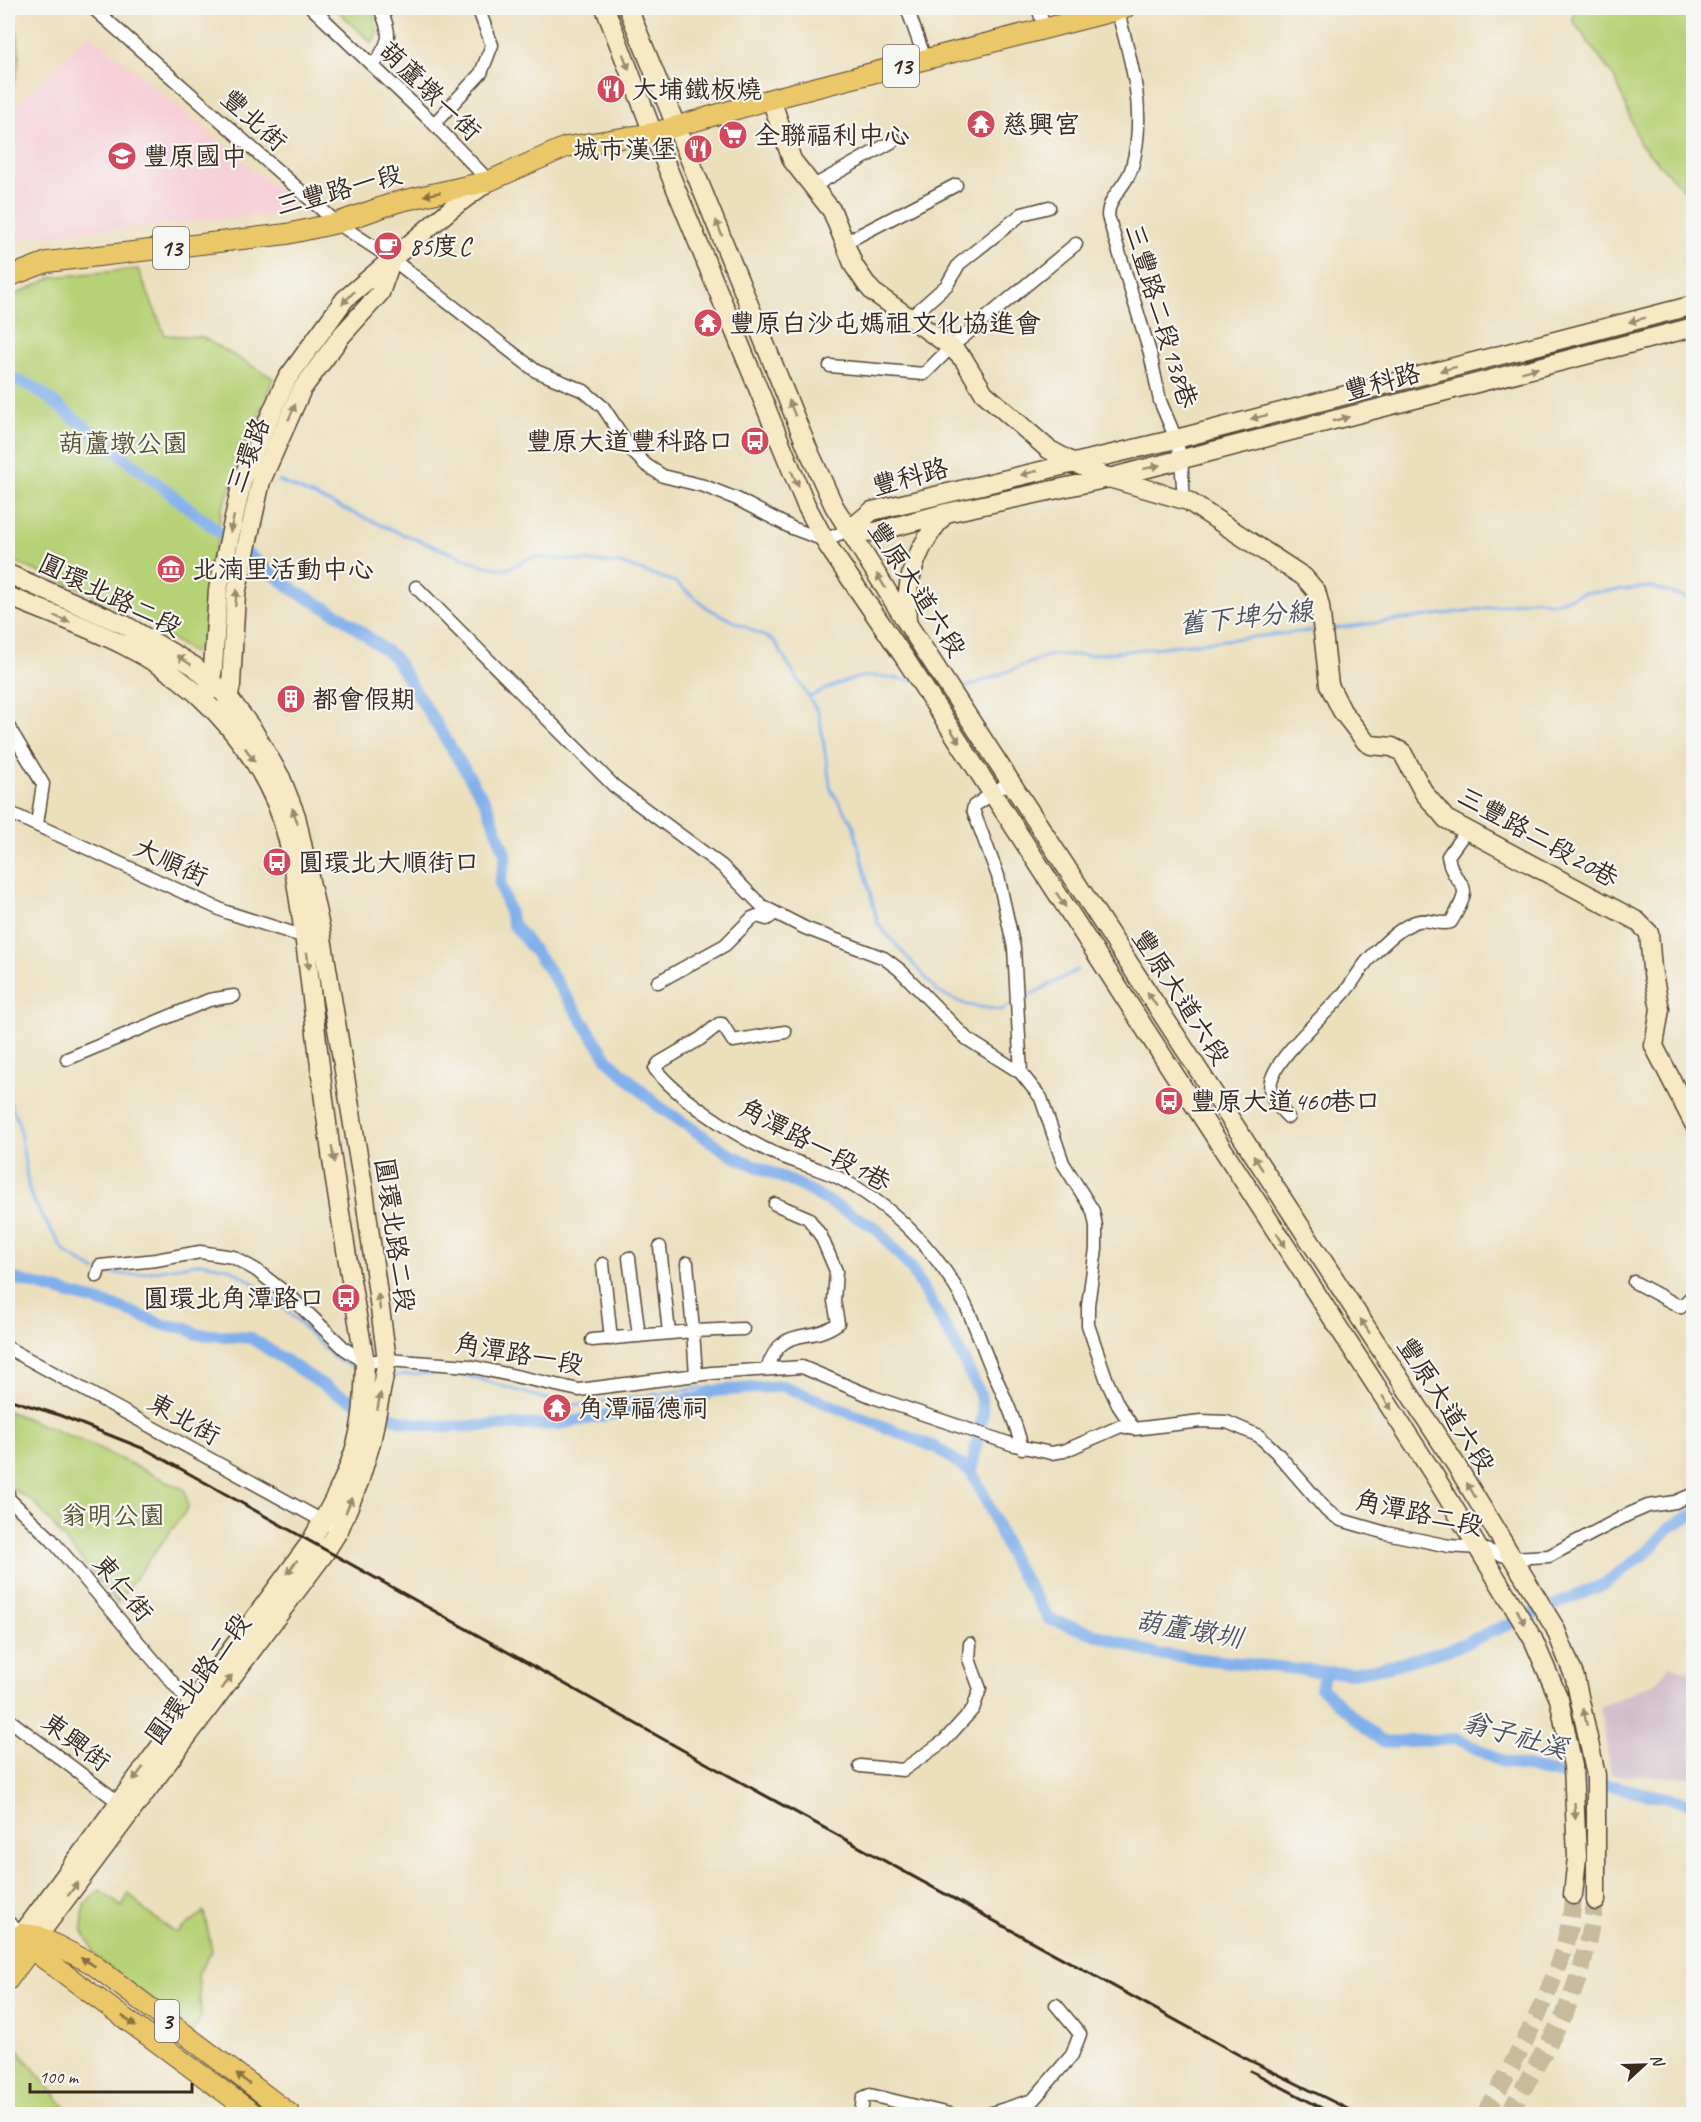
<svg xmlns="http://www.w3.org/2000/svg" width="1701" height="2122" font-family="Caveat,'LXGW WenKai TC',sans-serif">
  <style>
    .built { fill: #f6cfd7 }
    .industrial { fill: #d1bdc9 }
    .green { fill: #b7d176; stroke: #797e4a; stroke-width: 1.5 }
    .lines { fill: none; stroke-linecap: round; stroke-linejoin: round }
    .stream { stroke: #80afeb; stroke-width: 3 }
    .canal { stroke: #80afeb; stroke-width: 12 }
    .secondary-tunnel { stroke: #c8bb9c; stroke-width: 18; stroke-dasharray: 18 9; stroke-linecap: butt }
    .street-casing { stroke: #554536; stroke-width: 15 }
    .secondary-casing { stroke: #554536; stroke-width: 21 }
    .primary-casing { stroke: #554536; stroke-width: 22 }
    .street { stroke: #fff; stroke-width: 12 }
    .secondary { stroke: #f7e9c3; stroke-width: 18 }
    .primary { stroke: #eac769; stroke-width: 20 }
    .rail { stroke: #3b2a1e; stroke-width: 3 }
    .oneway { fill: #998a70 }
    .oneway2 { fill: #8a7140 }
    .labels { text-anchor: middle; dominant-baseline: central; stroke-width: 4.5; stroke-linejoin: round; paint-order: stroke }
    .shield { fill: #f6f6f2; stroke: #73675e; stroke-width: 1.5 }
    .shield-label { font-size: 24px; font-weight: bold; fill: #3b2a1e }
    .poi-label { font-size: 26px; fill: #3b2a1e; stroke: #f6f6f2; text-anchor: start }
    .street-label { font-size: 26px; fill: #3b2a1e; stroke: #f6f6f2 }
    .park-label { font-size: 26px; fill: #5a5434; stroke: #f6f6f2 }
    .water-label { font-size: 27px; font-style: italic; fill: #50525c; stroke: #f6f6f2 }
  </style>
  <rect width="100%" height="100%" fill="#f6f6f2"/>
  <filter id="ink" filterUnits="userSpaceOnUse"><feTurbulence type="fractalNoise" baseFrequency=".0167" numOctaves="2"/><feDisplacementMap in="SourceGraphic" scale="12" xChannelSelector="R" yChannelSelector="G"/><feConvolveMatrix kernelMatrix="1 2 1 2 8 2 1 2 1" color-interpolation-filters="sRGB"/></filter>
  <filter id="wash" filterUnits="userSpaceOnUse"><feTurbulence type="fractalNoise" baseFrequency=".008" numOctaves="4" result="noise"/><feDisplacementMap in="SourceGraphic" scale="24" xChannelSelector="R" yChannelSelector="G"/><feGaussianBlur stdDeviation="1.35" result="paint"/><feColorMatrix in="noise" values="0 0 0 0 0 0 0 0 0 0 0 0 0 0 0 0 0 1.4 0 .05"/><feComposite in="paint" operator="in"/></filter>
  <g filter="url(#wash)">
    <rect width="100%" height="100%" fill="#ebdfbc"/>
    <path class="built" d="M89 33 289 199 288 211 279 214 27 237 8 248V113Z"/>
    <path class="industrial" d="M1670 1665 1693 1673V1777L1611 1775 1600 1707 1655 1683Z"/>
    <path class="green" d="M8 8C23 35 22 70 8 98Z
      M335 8H371C376 22 381 30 372 43Z
      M1574 8H1693V199L1640 144 1616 80 1573 21Z
      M138 269 165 335 202 337 273 378 221 512 203 643 193 653 130 611 8 559V298L53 277Z
      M8 1411 89 1444 185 1490 188 1508 117 1603 35 1503 8 1486Z
      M100 1890 122 1907 129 1893 145 1911 176 1933 204 1912 212 1951 198 1974 201 2017 193 2033 97 1958 82 1929 84 1905Z
      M8 2038 71 2114H15L14 2100 8 2090Z"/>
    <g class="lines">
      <path class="stream" d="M279 481 402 534 485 566 506 569 533 557 622 564 675 582 709 609 774 641 819 714 831 790 853 824 878 924 938 992 967 1005 1001 1010 1015 1003
        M1329 629 1482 609 1535 599 1552 603 1584 593 1651 587 1694 600
        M960 690 1050 655H1089L1317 630
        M809 697C854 676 863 671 912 681
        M1021 1000 1077 970
        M8 1098 19 1124 29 1191 40 1213 65 1252 96 1271
        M102 1272 132 1275 201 1263 229 1268 249 1280 284 1307 334 1358 357 1369
        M389 1376 435 1373 469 1376 542 1398 579 1405 702 1388 712 1391"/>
      <path class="canal" d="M8 377 34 387 295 591 342 617 394 657 487 805 506 856 500 883 513 924 546 966 609 1061 657 1105 731 1155 799 1185 876 1228 911 1268 958 1349 980 1394 983 1412 971 1472
        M8 1277 118 1307 167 1326 187 1328 196 1334 251 1338 337 1394 402 1421 439 1427 559 1424 703 1397 712 1391 783 1386 937 1448 971 1472 983 1493 1012 1560 1049 1619 1155 1654 1325 1672 1352 1673 1390 1666 1451 1649 1604 1584 1647 1552 1670 1527 1694 1514
        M1325 1672 1321 1688 1382 1742 1458 1739 1503 1762 1694 1804"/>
    </g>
  </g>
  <g filter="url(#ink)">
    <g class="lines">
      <path class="secondary-tunnel" d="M1485 2114C1518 2054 1571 1965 1573 1895
        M1509 2114 1564 2016 1582 1967 1596 1901"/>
      <g class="street-casing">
        <path id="street" d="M93 8 337 223 392 259 536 371 584 391 603 407 633 452 646 465 663 476 704 486 737 499 792 528 824 540 849 530
          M312 8 434 124 489 181
          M907 8 925 59
          M1038 8 1044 26
          M1117 9C1132 63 1147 112 1132 167 1127 186 1108 196 1108 216L1150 353 1160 401 1176 439 1181 460 1184 499
          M373 66C391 41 392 36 380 8
          M434 124 481 73 492 45 478 8
          M812 187 895 140
          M846 242 956 185
          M910 318 947 285 959 264 1022 214 1049 207
          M830 366 924 374 951 347 1076 244
          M416 587 614 786 722 866 762 906 805 928 884 958 900 970 967 1039 1021 1073 1041 1098 1063 1163 1093 1211 1096 1226V1249L1088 1305V1325L1107 1381 1118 1405 1134 1429
          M8 726 43 784 37 824
          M1011 781 974 806 973 810 998 876 1014 948 1021 1073
          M8 812 226 912 305 937 311 935
          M658 982 725 945 752 918 757 916 767 919 774 914
          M785 1032 733 1041 722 1024H719L700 1039 659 1063 655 1069C678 1098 731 1132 765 1149 788 1161 814 1166 837 1177 891 1204 937 1250 965 1304 975 1324 982 1346 991 1367 1003 1394 1015 1419 1022 1448
          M67 1059 209 1000 234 996
          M1288 1117C1278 1106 1267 1097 1271 1081 1277 1056 1326 1014 1344 993 1353 983 1359 970 1369 959 1380 947 1399 928 1415 922 1428 917 1439 926 1451 922 1479 875 1454 893 1448 856L1466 831
          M660 1247 669 1333
          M629 1258 639 1336
          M687 1263 693 1331 743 1329
          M603 1264 611 1339
          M97 1276 100 1266 156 1260 200 1252 233 1257 256 1270 292 1298 345 1349 365 1362 387 1360 469 1366 579 1390 712 1373 802 1367 873 1397 1014 1445 1051 1453 1064 1451 1121 1426 1134 1429 1201 1421 1227 1422 1259 1436 1276 1452 1327 1511 1341 1520 1386 1533 1449 1546 1479 1548 1512 1558 1549 1556 1627 1515 1648 1506 1675 1502 1694 1494
          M1634 1282 1681 1307 1694 1294
          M592 1340 693 1331 696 1375
          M8 1348 339 1530
          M767 1369C782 1323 809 1345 838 1323L834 1301 836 1271 821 1236 808 1218 775 1204
          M8 1493V1498L51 1539 195 1709
          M8 1719 117 1801
          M860 1766 903 1770 944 1741 973 1709 980 1689 969 1659 970 1644
          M8 1922 22 1934
          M861 2114 863 2098 870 2095 949 2114
          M989 2114 1033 2100 1072 2055 1080 2034 1056 2005"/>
      </g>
      <g class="secondary-casing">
        <path id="secondary" d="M605 8 653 133 806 505 828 546 904 657 1434 1475 1533 1639 1559 1699 1573 1766 1577 1857 1573 1895
          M628 8 807 447 834 506 907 623 1456 1465 1555 1628 1575 1678 1596 1775V1901
          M771 99 792 160 832 211 854 266 867 285 873 292 951 347 964 360 984 393 1048 449 1072 462 1109 478 1188 501 1304 577 1316 591 1320 606 1329 685 1342 711 1366 742 1371 745 1392 747 1402 752 1424 793 1446 819 1637 921 1649 933 1652 969 1660 1009 1654 1046 1694 1124
          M849 530 872 511 1176 439 1694 305
          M849 530 875 532 946 513 1109 478 1694 327
          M8 574 125 625 194 666 229 698 253 730 281 778 296 816 321 932 364 1191 387 1360 371 1443 359 1482 339 1530 324 1554 38 1936 32 1948
          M8 596C72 623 142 645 195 692 229 723 258 761 276 803 289 835 294 868 299 901 308 956 313 1011 320 1066 331 1165 348 1264 365 1362 364 1388 364 1415 357 1441 348 1476 328 1512 310 1543L22 1934
          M907 621C904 579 918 544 946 513
          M209 691 213 668 218 590 243 477 286 380 345 299 452 208 489 181
          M226 708 231 685 236 594 261 481 302 389 342 335 380 293 392 259"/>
      </g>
      <g class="primary-casing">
        <path id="primary" d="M8 277 47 262 287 234 337 223 397 202 489 181 566 147 653 133 771 99 1125 8
          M22 1934 38 1936 91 1963 290 2114
          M22 1934 31 1949 254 2114
          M8 1954 22 1934
          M8 1980 31 1949"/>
      </g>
      <use href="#street" class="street"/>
      <use href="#secondary" class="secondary"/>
      <use href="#primary" class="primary"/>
      <path class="rail" d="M8 1399 59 1415 147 1450 704 1762 1241 2056 1358 2114
        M1251 2071 1333 2114"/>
    </g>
    <defs><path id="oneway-solid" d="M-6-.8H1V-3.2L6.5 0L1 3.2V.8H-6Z" transform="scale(1.5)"/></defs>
    <g class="oneway">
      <use href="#oneway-solid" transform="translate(626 62) rotate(69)"/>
      <use href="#oneway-solid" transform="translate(719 228) rotate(-112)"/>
      <use href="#oneway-solid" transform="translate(348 298) rotate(134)"/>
      <use href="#oneway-solid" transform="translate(1637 320) rotate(165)"/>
      <use href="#oneway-solid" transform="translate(1448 369) rotate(166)"/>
      <use href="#oneway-solid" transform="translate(1530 370) rotate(-15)"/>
      <use href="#oneway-solid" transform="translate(792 408) rotate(-112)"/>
      <use href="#oneway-solid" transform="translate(292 412) rotate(-66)"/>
      <use href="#oneway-solid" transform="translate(1259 417) rotate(166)"/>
      <use href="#oneway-solid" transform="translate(1341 419) rotate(-15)"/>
      <use href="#oneway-solid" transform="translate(1152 467) rotate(-14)"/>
      <use href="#oneway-solid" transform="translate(1029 473) rotate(166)"/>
      <use href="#oneway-solid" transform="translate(795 479) rotate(66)"/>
      <use href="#oneway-solid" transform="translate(232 524) rotate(103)"/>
      <use href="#oneway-solid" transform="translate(881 581) rotate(-122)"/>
      <use href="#oneway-solid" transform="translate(236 598) rotate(-84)"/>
      <use href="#oneway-solid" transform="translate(62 619) rotate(23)"/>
      <use href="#oneway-solid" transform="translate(184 660) rotate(-146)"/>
      <use href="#oneway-solid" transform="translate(955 736) rotate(57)"/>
      <use href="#oneway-solid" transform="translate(250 755) rotate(56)"/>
      <use href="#oneway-solid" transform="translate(295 816) rotate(-109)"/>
      <use href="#oneway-solid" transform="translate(1061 900) rotate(57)"/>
      <use href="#oneway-solid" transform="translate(308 961) rotate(83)"/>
      <use href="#oneway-solid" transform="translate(1152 999) rotate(-123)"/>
      <use href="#oneway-solid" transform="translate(333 1154) rotate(81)"/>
      <use href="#oneway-solid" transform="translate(1258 1163) rotate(-123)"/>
      <use href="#oneway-solid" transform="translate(1281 1240) rotate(57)"/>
      <use href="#oneway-solid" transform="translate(379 1302) rotate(-98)"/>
      <use href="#oneway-solid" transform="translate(1365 1326) rotate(-123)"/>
      <use href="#oneway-solid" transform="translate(379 1401) rotate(-79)"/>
      <use href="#oneway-solid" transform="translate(1387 1403) rotate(57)"/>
      <use href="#oneway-solid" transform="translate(1471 1490) rotate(-121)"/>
      <use href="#oneway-solid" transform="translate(349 1505) rotate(-67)"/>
      <use href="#oneway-solid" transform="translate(292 1567) rotate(127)"/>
      <use href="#oneway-solid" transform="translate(1521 1617) rotate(60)"/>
      <use href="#oneway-solid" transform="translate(227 1682) rotate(-53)"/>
      <use href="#oneway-solid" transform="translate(1585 1717) rotate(-102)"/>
      <use href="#oneway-solid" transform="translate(138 1774) rotate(127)"/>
      <use href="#oneway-solid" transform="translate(1575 1811) rotate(87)"/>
      <use href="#oneway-solid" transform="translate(73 1889) rotate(-53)"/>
    </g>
    <g class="oneway2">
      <use href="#oneway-solid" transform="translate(432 194) rotate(168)"/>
      <use href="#oneway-solid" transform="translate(88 1962) rotate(-149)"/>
      <use href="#oneway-solid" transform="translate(129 2021) rotate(36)"/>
      <use href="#oneway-solid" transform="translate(243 2079) rotate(-143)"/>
    </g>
  </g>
  <defs>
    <g id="restaurant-disc" transform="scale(1.5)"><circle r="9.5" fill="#d1495b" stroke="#f6f6f2"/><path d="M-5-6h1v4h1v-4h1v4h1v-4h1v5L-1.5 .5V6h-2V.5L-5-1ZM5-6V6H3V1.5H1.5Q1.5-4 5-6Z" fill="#fff"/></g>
    <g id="temple-disc" transform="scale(1.5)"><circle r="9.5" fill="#d1495b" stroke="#f6f6f2"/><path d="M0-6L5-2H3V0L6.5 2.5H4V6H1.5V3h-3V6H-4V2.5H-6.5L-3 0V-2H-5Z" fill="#fff"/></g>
    <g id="supermarket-disc" transform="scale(1.5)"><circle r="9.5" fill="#d1495b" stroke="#f6f6f2"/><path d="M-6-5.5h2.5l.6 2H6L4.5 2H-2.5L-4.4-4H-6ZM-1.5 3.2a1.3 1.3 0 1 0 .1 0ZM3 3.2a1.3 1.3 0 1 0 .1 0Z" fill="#fff"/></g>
    <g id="school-disc" transform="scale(1.5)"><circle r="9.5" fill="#d1495b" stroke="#f6f6f2"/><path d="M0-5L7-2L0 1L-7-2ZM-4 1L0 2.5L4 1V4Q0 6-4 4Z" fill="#fff"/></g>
    <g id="cafe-disc" transform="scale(1.5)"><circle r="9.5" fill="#d1495b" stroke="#f6f6f2"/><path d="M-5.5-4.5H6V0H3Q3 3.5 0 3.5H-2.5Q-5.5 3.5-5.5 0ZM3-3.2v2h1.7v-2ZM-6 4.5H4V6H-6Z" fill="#fff"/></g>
    <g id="bus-disc" transform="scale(1.5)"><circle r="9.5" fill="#d1495b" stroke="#f6f6f2"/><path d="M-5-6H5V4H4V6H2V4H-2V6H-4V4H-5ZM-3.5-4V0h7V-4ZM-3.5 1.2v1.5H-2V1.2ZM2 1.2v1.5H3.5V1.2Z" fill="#fff"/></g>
    <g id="museum-disc" transform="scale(1.5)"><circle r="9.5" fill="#d1495b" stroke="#f6f6f2"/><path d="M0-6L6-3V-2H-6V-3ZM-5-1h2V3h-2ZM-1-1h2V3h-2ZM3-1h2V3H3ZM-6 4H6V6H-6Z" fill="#fff"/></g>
    <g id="building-disc" transform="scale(1.5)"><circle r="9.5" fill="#d1495b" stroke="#f6f6f2"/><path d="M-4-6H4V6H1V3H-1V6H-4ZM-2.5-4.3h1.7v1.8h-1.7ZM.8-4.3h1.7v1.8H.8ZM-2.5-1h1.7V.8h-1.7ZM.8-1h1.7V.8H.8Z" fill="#fff"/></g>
  </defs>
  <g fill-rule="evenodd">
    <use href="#restaurant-disc" x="611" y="89"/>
    <use href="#temple-disc" x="981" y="124"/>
    <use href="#supermarket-disc" x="733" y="135"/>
    <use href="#restaurant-disc" x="698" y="149"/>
    <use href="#school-disc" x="122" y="156"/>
    <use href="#cafe-disc" x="388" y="246"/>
    <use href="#temple-disc" x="708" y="323"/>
    <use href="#bus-disc" x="755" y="441"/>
    <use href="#museum-disc" x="171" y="569"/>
    <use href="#building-disc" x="291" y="699"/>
    <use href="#bus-disc" x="277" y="862"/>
    <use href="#bus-disc" x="1169" y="1101"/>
    <use href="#bus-disc" x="346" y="1298"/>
    <use href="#temple-disc" x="557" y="1408"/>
  </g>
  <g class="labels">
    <g class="shield">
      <rect x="883" y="45" width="36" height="42" rx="4.5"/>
      <rect x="153" y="227" width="36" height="42" rx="4.5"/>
      <rect x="155" y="2000" width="24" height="42" rx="4.5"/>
    </g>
    <g class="shield-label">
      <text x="901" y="66">13</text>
      <text x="171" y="248">13</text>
      <text x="167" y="2021">3</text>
    </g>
    <g class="poi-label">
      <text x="632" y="89">大埔鐵板燒</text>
      <text x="1002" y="124">慈興宮</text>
      <text x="754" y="135">全聯福利中心</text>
      <text x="677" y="149" text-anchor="end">城市漢堡</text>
      <text x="143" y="156">豐原國中</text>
      <text x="409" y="246">85度C</text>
      <text x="729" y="323">豐原白沙屯媽祖文化協進會</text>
      <text x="734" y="441" text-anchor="end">豐原大道豐科路口</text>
      <text x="192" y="569">北湳里活動中心</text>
      <text x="312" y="699">都會假期</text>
      <text x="298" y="862">圓環北大順街口</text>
      <text x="1190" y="1101">豐原大道460巷口</text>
      <text x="325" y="1298" text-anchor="end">圓環北角潭路口</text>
      <text x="578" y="1408">角潭福德祠</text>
    </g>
    <g class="street-label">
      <text transform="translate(430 91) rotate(44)">葫蘆墩一街</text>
      <text transform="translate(254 120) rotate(42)">豐北街</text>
      <text transform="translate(339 190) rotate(-15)">三豐路一段</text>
      <text transform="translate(1161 316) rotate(73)">三豐路二段138巷</text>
      <text transform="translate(1382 382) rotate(-15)">豐科路</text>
      <text transform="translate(248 455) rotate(-69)">三環路</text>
      <text transform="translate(910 477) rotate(-15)">豐科路</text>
      <text transform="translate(917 589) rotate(57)">豐原大道六段</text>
      <text transform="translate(110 595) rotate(26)">圓環北路二段</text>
      <text transform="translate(1538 837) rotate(29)">三豐路二段20巷</text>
      <text transform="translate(171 862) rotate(25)">大順街</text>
      <text transform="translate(1181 997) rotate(57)">豐原大道六段</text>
      <text transform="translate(815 1145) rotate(28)">角潭路一段1巷</text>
      <text transform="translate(395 1235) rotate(82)">圓環北路二段</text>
      <text transform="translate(519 1354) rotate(10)">角潭路一段</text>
      <text transform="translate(1446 1405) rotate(57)">豐原大道六段</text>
      <text transform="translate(184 1419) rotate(29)">東北街</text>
      <text transform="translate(1419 1513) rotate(12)">角潭路二段</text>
      <text transform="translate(123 1588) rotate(50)">東仁街</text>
      <text transform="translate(198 1679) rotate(-53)">圓環北路二段</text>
      <text transform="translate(76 1742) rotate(37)">東興街</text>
    </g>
    <g class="park-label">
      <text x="123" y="443">葫蘆墩公園</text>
      <text x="113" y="1515">翁明公園</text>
    </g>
    <g class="water-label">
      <text transform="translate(1246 617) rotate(-6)">舊下埤分線</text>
      <text transform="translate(1189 1629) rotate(10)">葫蘆墩圳</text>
      <text transform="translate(1515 1735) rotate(16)">翁子社溪</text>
    </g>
  </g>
  <rect width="1701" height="2122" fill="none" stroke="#f6f6f2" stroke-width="30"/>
  <g transform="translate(1644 2065) rotate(68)" stroke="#f6f6f2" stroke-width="4.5" paint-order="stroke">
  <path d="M0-4.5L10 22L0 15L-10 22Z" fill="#3b2a1e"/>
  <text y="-9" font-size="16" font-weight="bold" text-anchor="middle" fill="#3b2a1e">N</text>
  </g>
  <path d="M30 2083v9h162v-9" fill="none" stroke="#3b2a1e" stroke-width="3"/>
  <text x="39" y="2083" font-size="18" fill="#3b2a1e" stroke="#f6f6f2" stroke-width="4.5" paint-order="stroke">100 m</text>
</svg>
